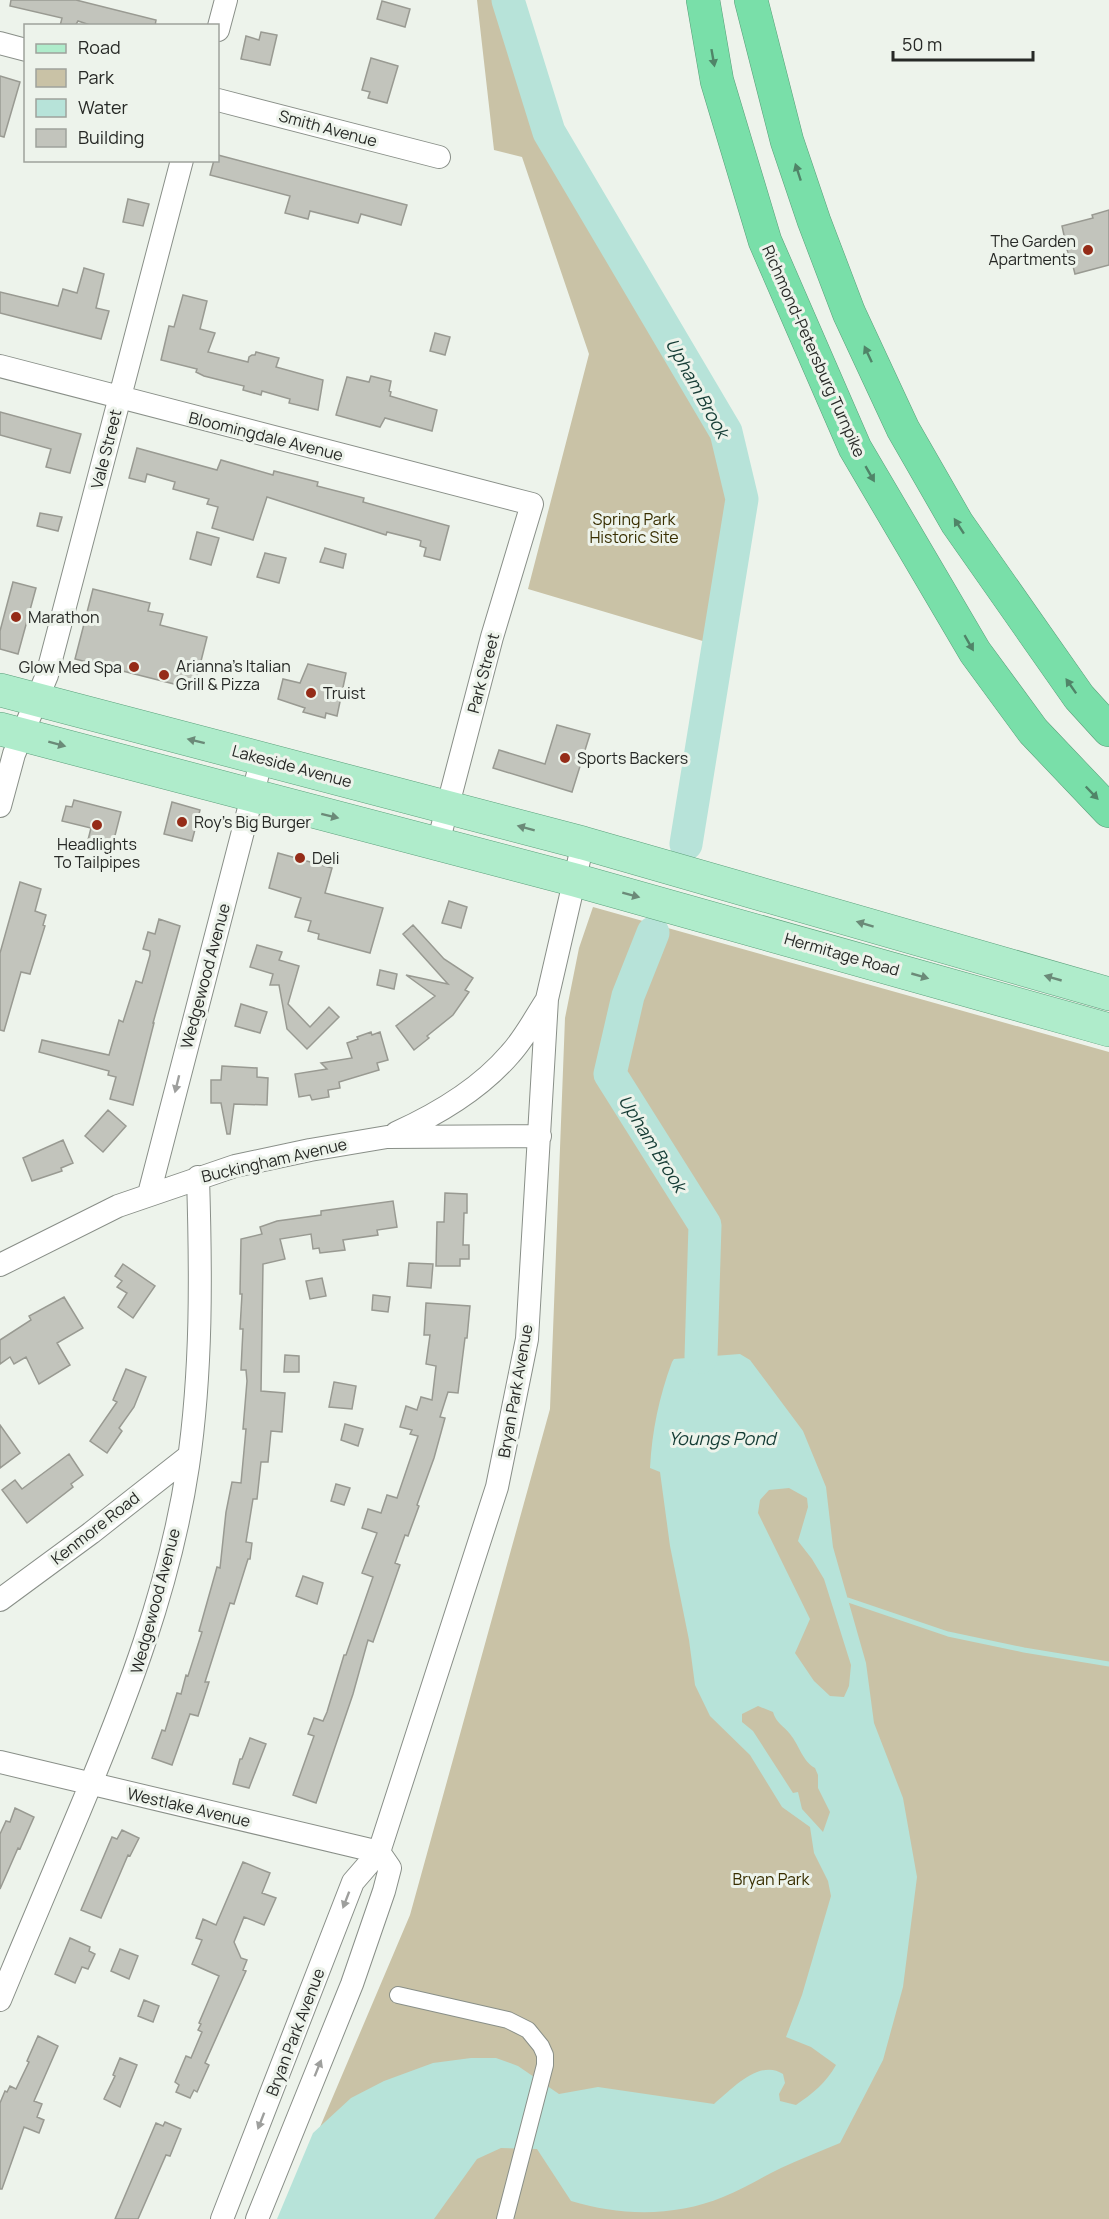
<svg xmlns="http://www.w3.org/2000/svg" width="1109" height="2219" font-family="Manrope,sans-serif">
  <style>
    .green { fill: #c9c2a6 }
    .water { fill: #b7e3d9; fill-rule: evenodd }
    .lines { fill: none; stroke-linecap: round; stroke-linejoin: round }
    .stream { stroke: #b7e3d9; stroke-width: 5 }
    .river { stroke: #b7e3d9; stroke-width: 33 }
    .building { fill: #c2c4bc; stroke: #999a92; stroke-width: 1.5 }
    .pedestrian-casing { stroke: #898f88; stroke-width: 18 }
    .minor-casing { stroke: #898f88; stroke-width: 24 }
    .primary-casing { stroke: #5c9f7b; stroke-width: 34 }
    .motorway-casing { stroke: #5c9f7b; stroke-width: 34 }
    .pedestrian { stroke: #fff; stroke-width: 16 }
    .minor { stroke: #fff; stroke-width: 22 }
    .primary { stroke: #afeccb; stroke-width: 33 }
    .motorway { stroke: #79dfa9; stroke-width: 33 }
    .oneway { fill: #508468 }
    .oneway2 { fill: #6b8a78 }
    .oneway3 { fill: #9e9f9d }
    .poi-dot { fill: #952c18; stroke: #edf3eb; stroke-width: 2 }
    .labels { text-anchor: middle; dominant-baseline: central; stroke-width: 6; stroke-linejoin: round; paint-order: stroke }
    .street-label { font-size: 16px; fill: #272926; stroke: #edf3eb }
    .poi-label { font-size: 16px; fill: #272926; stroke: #edf3eb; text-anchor: start }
    .park-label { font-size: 16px; fill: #382e00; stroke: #edf3eb }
    .water-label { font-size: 18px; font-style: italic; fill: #153c35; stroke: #edf3eb }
  </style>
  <rect width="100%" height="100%" fill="#edf3eb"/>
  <path class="green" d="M477 0H515L510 41 549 130 596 200 620 254 631 286 664 327 733 432 734 465 723 533 711 592 706 642 528 589 589 354 522 157 494 150Z
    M593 907 1109 1052V2219H281L410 1915 550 1409 565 1018 579 948Z"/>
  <path class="water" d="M740 1354 750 1360 803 1431 826 1487 833 1547 866 1663 874 1723 903 1798 917 1877 903 1987 883 2060 840 2143C821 2151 800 2159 781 2168 762 2177 743 2189 723 2197 674 2217 621 2216 571 2201L537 2149 501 2148 477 2159 434 2219H277L313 2133 351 2098 384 2081 433 2063 471 2058H496L518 2066 559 2094 598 2087 714 2104C731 2090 760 2058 783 2074L785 2083 779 2094 780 2101 796 2105C812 2094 826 2083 836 2065L811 2047 786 2037 802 1995 831 1896 828 1881 814 1853 810 1827 782 1807 750 1755 710 1716 695 1685 689 1640 670 1546 660 1472 650 1468C652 1431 659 1397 672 1362L674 1359ZM789 1488 807 1498 808 1507 798 1541 812 1559 824 1579 851 1665 849 1686 844 1697 830 1696 814 1681 795 1653 810 1619 758 1513 760 1500 769 1490ZM758 1706 773 1712C776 1723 784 1726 790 1734 799 1745 803 1762 815 1768L818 1775V1788L830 1812 823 1832 802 1809 798 1792 793 1793 753 1731 742 1722V1714Z"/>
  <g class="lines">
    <path class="stream" d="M848 1600 948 1634 1024 1650 1109 1664"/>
    <path class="river" d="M508 0 549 132 726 432 742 499 686 844
      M653 933 628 996 610 1074 705 1225 701 1357"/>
  </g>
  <path class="building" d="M11 0H76L156 20 155 26H93L78 21 75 26H60L62 18 10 6Z
    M382 1 410 9 405 27 377 19Z
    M261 32 277 35 270 65 241 59 246 36 259 40Z
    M371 58 398 66 387 103 368 98 370 92 362 90Z
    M0 76 20 82 4 137 0 136Z
    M218 155 407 205 401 225 361 214 358 223 310 211 308 219 285 213 290 196 210 175 214 160H218Z
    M128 199 149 204 143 226 123 222Z
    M1109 210V265L1075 274 1072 262 1070 263 1062 226 1093 218 1092 215Z
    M84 268 104 274 96 308 109 311 101 339 0 313V292L58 306 63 289 77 293Z
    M183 295 207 301 200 329 215 333 208 352 248 362 249 357 252 355H255L256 352 279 358 276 367 323 380 318 410 289 403 290 399 262 391 261 395 243 390 244 386 204 376 196 372 197 369 161 360 169 326 174 327Z
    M435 333 450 337 445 355 430 351Z
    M371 376 391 381 389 391 391 392 390 396 437 410 432 431 385 418 380 427 336 415 347 377 369 382Z
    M0 412 81 434 70 473 46 467 51 449 0 435Z
    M137 448 217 470 221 460 273 475 274 471 318 482 317 486 364 498 363 502 449 526 440 560 424 556 426 548 420 546 421 541 419 540 387 532 386 535 267 497 253 540 212 528 218 507 207 504 209 499 173 489 175 482 147 474 145 482 129 478Z
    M40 513 62 517 58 531 37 526Z
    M197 532 219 538 211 565 190 559Z
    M325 548 346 554 343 568 320 562Z
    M265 553 286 558 279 583 257 577Z
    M13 582 36 588 18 654 0 649V631Z
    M93 589 150 603 148 611 163 614 160 625 207 637 194 689 75 659Z
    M308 664 346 673 337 716 326 713 325 718 303 712 305 708 278 699 283 679 300 683Z
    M557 725 590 734 572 792 493 768 499 750 545 764Z
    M74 800 121 812 111 851 87 844 91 828 62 821 66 806 72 807Z
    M172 802 200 810 192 841 164 834Z
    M278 853 332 868 325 893 383 908 370 953 318 939 319 934 308 931 311 921 295 917 301 898 269 888Z
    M20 882 41 889 35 911 46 915 43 925 45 926 30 974 21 972 4 1031 0 1030V953Z
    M449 901 467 907 461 928 442 923Z
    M159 919 180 926 153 1023H154L133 1105 110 1099 116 1077 108 1075 109 1071 39 1052 42 1040 109 1055 119 1020 123 1022 136 981 142 983 150 955V951L143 949 148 932 155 934Z
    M413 925 444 959 473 978 465 990 469 992 453 1015 427 1036 429 1038 414 1050 396 1026 435 996 406 975 448 984 403 934Z
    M257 945 282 952 279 960 299 966 288 1004 310 1027 329 1007 339 1017 307 1049 287 1029 279 985H270L273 974 250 967Z
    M380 970 397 974 394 989 377 985Z
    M241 1004 267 1012 260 1033 235 1026Z
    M371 1032 372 1035 380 1032 388 1060 377 1063 379 1070 339 1082 340 1088 328 1090 329 1097 312 1100 310 1095 299 1097 295 1074 327 1069 321 1063 352 1058 347 1043 358 1039 357 1037Z
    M222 1066 257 1068V1077L268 1078 267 1105 234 1104 230 1134H227L221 1103H211V1080H221Z
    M108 1110 126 1126 103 1152 85 1136Z
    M63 1140 73 1163 61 1168 62 1171 32 1181 23 1158Z
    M445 1193 467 1194V1213H464L463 1245H469V1259H460V1266H436L437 1222H444Z
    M393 1201 397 1227 377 1230 378 1235 343 1240 345 1250 320 1253 319 1248 313 1249 311 1234 280 1239 285 1259 263 1264 261 1391 285 1393 282 1432 271 1431 268 1462H261L257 1499H253L246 1542 252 1543 250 1559H248L234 1604 230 1603 205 1682H209L198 1716 190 1714 172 1765 152 1758 162 1730 165 1731 177 1693 181 1694 186 1675 188 1676 202 1632 199 1631 217 1567 220 1568 226 1512 232 1482 241 1483 246 1429H243L247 1381 246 1370H241L243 1329H240L242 1294H240L241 1239 262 1234 260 1227 277 1221 321 1215V1211Z
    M409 1263 433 1264 431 1288 407 1286Z
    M123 1264 155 1286 133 1318 118 1307 127 1293 117 1287 122 1281 115 1276Z
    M322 1278 326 1296 310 1299 306 1281Z
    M373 1295 390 1297 388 1312 372 1310Z
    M64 1297 83 1328 57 1343 70 1365 39 1384 26 1357 14 1364 10 1357 0 1364V1340L31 1320 29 1316Z
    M426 1303 470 1306 467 1338H465L458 1393 448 1392 440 1417 445 1418 434 1458 417 1505 419 1506 408 1536 405 1535 395 1563 400 1565 373 1642 368 1640 353 1694 316 1803 293 1795 314 1736 308 1734 314 1718 323 1721 327 1712 344 1655H346L373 1577 362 1573 377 1533 362 1528 368 1509 381 1513 387 1495 397 1498 418 1436 410 1434 412 1430 400 1427 406 1406 417 1410 421 1397 432 1400 436 1366 426 1364 430 1335H424Z
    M285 1355 299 1356V1372H284Z
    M126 1369 146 1377 134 1407 119 1428 122 1431 107 1453 90 1441 117 1402 113 1400Z
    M334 1382 356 1386 352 1409 329 1407Z
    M345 1424 363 1429 358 1446 341 1440Z
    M0 1425 20 1453 0 1468Z
    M69 1454 83 1475 71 1484 73 1487 27 1523 2 1490 15 1480 22 1489Z
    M336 1484 350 1488 344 1505 331 1501Z
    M303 1576 323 1583 317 1604 296 1596Z
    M250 1738 266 1744 249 1788 233 1784 240 1759H242Z
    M15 1808 34 1817 20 1849 18 1848 0 1889V1834L6 1821 10 1822Z
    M122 1830 139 1838 130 1856 128 1855 101 1918 81 1910 112 1837 117 1839Z
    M243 1862 270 1873 262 1893 276 1898 264 1925 244 1917 234 1942 241 1958 247 1960 243 1970 246 1971 205 2063 209 2065 197 2092 194 2090 190 2098 176 2092 179 2085 175 2082 186 2056 191 2058 202 2032 198 2030 201 2024 199 2023 219 1976 192 1964 202 1940 196 1938 203 1919 216 1925Z
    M70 1938 90 1947 89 1951 95 1954 88 1969 82 1967 75 1983 55 1974Z
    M120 1949 138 1956 129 1979 111 1971Z
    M144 2000 159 2006 153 2022 138 2016Z
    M38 2036 58 2046 34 2101 42 2104 37 2117 44 2120 39 2133 24 2127 2 2189H0V2103L5 2091 7 2092 10 2086 16 2089 29 2062 27 2061Z
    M120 2058 137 2065 120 2107 104 2099 115 2076 113 2075Z
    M165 2122 181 2129 170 2156 166 2155 138 2219H115L156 2123 163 2126Z"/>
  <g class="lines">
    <g class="pedestrian-casing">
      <path id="pedestrian" d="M398 1995 508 2020 528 2030 541 2046 545 2055V2065L505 2219"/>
    </g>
    <g class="minor-casing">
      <path id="minor" d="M218 30 226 0
        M0 43 26 50
        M218 100 439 157
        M0 366 532 504 492 637 438 843
        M0 806 14 754 47 675 182 160
        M396 1133C438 1114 480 1089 510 1054 524 1039 535 1018 546 1001
        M149 1194 262 758
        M0 1265 118 1206 235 1166 310 1150 387 1137 540 1136
        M0 1600 91 1533 189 1456
        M0 1762 379 1852
        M0 2000C26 1937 53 1874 79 1812 126 1700 170 1587 188 1466 202 1370 201 1274 198 1177
        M222 2219 353 1882 379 1852 497 1487 527 1339 547 999 583 843
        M257 2219 352 1984 384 1891 390 1868 379 1852"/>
    </g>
    <g class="primary-casing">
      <path id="primary" d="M0 690 583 843 1109 994
        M0 729 575 880 1109 1030"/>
    </g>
    <g class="motorway-casing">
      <path id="motorway" d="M703 0 717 81 765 241 855 448 975 652 1033 731 1109 811
        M751 0 787 141 814 221 849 313 903 429 957 523 1079 697 1109 730"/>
    </g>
    <use href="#pedestrian" class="pedestrian"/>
    <use href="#minor" class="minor"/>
    <use href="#primary" class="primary"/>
    <use href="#motorway" class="motorway"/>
  </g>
  <defs><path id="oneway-solid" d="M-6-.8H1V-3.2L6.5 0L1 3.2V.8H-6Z" transform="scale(1.5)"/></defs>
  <g class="oneway">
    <use href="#oneway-solid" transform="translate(713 58) rotate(80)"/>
    <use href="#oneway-solid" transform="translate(798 172) rotate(-108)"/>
    <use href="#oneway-solid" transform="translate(868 354) rotate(-115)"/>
    <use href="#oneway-solid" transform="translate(870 474) rotate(60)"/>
    <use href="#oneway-solid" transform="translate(959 526) rotate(-123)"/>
    <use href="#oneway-solid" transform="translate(969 643) rotate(60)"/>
    <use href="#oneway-solid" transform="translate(1071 686) rotate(-125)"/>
    <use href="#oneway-solid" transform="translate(1092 793) rotate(46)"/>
  </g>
  <g class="oneway2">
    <use href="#oneway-solid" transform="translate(196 741) rotate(-166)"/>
    <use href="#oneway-solid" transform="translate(57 744) rotate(15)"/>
    <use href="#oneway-solid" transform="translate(330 816) rotate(14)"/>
    <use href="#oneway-solid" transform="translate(526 828) rotate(-165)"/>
    <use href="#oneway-solid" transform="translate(631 895) rotate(15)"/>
    <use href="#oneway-solid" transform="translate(865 924) rotate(-163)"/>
    <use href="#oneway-solid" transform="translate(920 976) rotate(16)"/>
    <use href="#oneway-solid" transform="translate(1053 978) rotate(-164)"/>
  </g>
  <g class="oneway3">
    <use href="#oneway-solid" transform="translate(177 1084) rotate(104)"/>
    <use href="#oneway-solid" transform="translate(346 1900) rotate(111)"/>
    <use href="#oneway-solid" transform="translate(318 2068) rotate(-68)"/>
    <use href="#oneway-solid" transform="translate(261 2121) rotate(111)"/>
  </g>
  <g class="poi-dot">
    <circle cx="1088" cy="250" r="6"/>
    <circle cx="16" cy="617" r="6"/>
    <circle cx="134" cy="667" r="6"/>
    <circle cx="164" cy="675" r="6"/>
    <circle cx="311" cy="693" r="6"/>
    <circle cx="565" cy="758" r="6"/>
    <circle cx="182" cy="822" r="6"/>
    <circle cx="97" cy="825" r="6"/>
    <circle cx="300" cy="858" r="6"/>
  </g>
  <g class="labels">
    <g class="street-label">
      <text transform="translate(328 128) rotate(15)">Smith Avenue</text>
      <text transform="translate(814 351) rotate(66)">Richmond-Petersburg Turnpike</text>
      <text transform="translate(266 436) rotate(14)">Bloomingdale Avenue</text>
      <text transform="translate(106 449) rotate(-76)">Vale Street</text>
      <text transform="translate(483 673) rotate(-75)">Park Street</text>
      <text transform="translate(292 766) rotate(15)">Lakeside Avenue</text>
      <text transform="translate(842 954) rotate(16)">Hermitage Road</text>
      <text transform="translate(205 976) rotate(-75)">Wedgewood Avenue</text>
      <text transform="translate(274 1160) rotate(-13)">Buckingham Avenue</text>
      <text transform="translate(515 1391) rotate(-80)">Bryan Park Avenue</text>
      <text transform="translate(95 1528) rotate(-38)">Kenmore Road</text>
      <text transform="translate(155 1601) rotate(-75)">Wedgewood Avenue</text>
      <text transform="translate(189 1807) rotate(13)">Westlake Avenue</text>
      <text transform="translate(295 2032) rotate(-69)">Bryan Park Avenue</text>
    </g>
    <g class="poi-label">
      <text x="1076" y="241" text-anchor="end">The Garden<tspan x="1076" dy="18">Apartments</tspan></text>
      <text x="28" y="617">Marathon</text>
      <text x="176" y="666">Arianna's Italian<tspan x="176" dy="18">Grill &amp; Pizza</tspan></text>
      <text x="122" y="667" text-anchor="end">Glow Med Spa</text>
      <text x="323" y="693">Truist</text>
      <text x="577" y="758">Sports Backers</text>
      <text x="194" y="822">Roy's Big Burger</text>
      <text x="97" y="844" text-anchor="middle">Headlights<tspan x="97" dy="18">To Tailpipes</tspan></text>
      <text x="312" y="858">Deli</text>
    </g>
    <g class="park-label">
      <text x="634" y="519">Spring Park<tspan x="634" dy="18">Historic Site</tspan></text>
      <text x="771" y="1879">Bryan Park</text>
    </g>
    <g class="water-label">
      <text transform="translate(698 388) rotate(61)">Upham Brook</text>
      <text transform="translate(653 1143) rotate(58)">Upham Brook</text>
      <text x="722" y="1438">Youngs Pond</text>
    </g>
  </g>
  <rect x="24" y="24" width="195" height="138" fill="#edf3eb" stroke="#9ea29c" stroke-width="1.5"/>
  <rect x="36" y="44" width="30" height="9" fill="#afeccb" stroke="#9ea29c" stroke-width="1.5"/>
  <text x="78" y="54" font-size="18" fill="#272926">Road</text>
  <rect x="36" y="69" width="30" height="18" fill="#c9c2a6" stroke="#9ea29c" stroke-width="1.5"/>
  <text x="78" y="84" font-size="18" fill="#272926">Park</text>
  <rect x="36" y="99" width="30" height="18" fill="#b7e3d9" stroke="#9ea29c" stroke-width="1.5"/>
  <text x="78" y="114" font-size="18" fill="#272926">Water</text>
  <rect x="36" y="129" width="30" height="18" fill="#c2c4bc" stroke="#9ea29c" stroke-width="1.5"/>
  <text x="78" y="144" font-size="18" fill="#272926">Building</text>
  <path d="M893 51v9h140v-9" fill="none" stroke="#272926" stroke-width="3"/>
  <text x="902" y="51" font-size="18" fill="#272926" stroke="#edf3eb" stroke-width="4.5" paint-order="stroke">50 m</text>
</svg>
